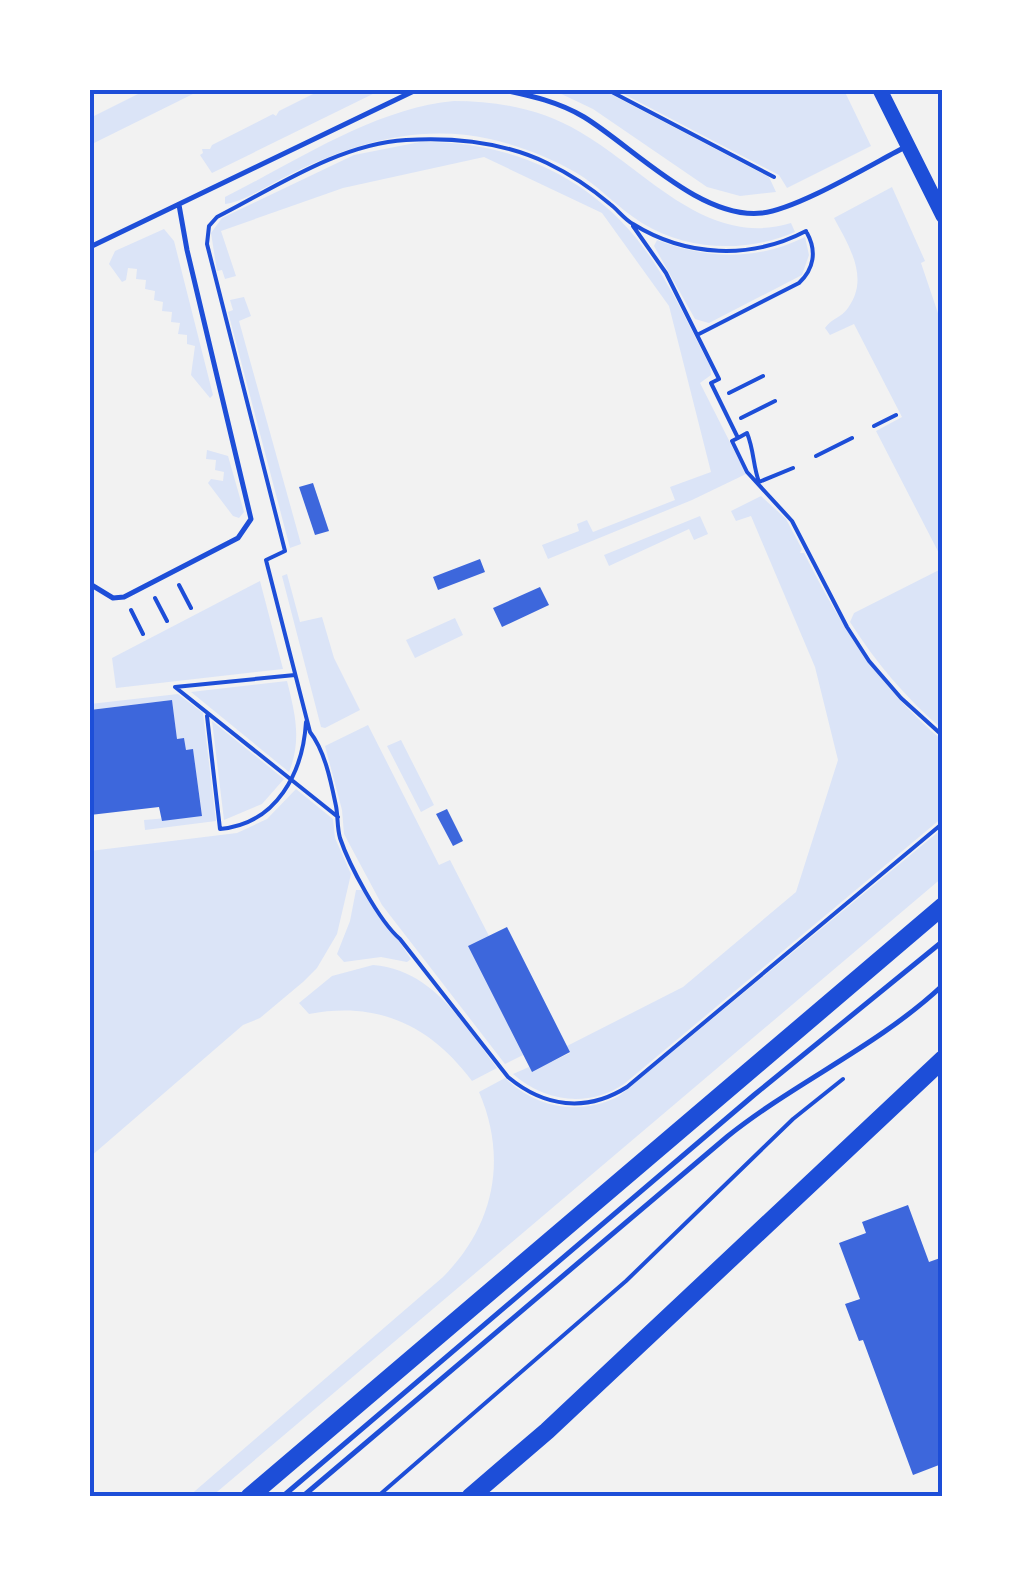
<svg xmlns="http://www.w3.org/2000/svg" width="1033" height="1587" font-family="'Fira Sans',sans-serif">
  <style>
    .green { fill: #dbe4f7 }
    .building { fill: #3d67dc }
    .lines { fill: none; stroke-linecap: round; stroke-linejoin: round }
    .path { stroke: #1d4ed8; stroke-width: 4 }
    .service { stroke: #1d4ed8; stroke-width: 5 }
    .secondary { stroke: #1d4ed8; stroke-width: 15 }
    .primary { stroke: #1d4ed8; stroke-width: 18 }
    .neatline { fill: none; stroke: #1d4ed8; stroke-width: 4 }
  </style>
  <rect width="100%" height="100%" fill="#f2f2f2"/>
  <path class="green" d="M146 90H201L90 145V118Z
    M321 90H381L212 173 200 155 203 153 202 149H210L212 145 273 114 276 116 279 111Z
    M553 90H603L769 177 776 192 740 196 707 187 593 109Z
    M616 90H844L871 146 787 188 779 175Z
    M454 101C499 101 541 109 580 132 646 170 707 249 791 223L795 232C746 253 688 251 642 223 618 208 599 186 575 172 549 157 520 146 490 139 417 123 350 144 285 177 267 186 241 203 225 204V197C295 162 375 108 454 101Z
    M420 142C515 140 603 182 655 264 676 296 692 332 710 366L711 375 700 383 746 474 692 500 548 559 542 545 579 531 577 524 587 520 593 532 675 500 670 487 711 472 669 306 602 213 484 157 343 188 221 231 236 276 225 279 222 270 217 271 211 233 222 218 354 155Z
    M892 187 925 261 921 263 943 328V561L876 431 902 417 854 324 830 335 825 328C831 319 842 317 848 308 870 278 849 246 834 218Z
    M164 229 174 241 213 395 210 398 191 375 195 346 187 344V335L178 334 180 323 171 322 172 312 162 311 163 302 154 300 155 291 145 289 146 280 136 279 137 269 128 268 126 280 122 282 109 264 115 251Z
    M805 237 809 255 802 275 709 323 695 319 654 246 657 240C706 259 757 261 805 237Z
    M244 297 251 316 239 321 301 544 290 548 228 312 233 310 230 300Z
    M207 450 228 456 244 512 239 518 233 516 208 483 211 479 223 481 224 472 215 470 216 460 206 459Z
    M761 496 786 519 802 549 800 553H804C842 628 878 686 943 741V817L624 1084C588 1108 545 1102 513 1074L529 1067 532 1071 570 1053 567 1046 683 987 796 892 838 760 815 667 751 516 736 521 731 511Z
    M700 516 708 534 694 540 689 529 609 566 604 555Z
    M943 568V730C906 698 876 663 850 622L854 613Z
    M287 574 300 622 322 617 334 658 360 710 325 728 321 727 282 576Z
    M260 581 283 669 116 688 112 658Z
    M455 618 463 635 415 658 406 640Z
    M287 681C295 713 302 740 289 772L191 692Z
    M178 694 203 713 216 821 145 830 144 820 202 815 193 750H186L184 738 177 739 172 700 90 710V704Z
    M212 721 284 779 262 804 224 820Z
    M368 725 439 865 450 860 489 936 523 1055 505 1064 382 905 344 834 342 810 325 746Z
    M401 740 434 805 421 812 387 746Z
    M296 789 333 819 335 838 351 874 337 934 317 968 303 982 260 1018 243 1025 90 1157V851L237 833 267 819Z
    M943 828V877L211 1497H188L443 1277C494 1226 508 1159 479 1092L505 1078C537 1109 580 1116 619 1096Z
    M356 890H364L411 959 407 962 381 957 344 962 337 954 350 921Z
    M373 965C434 970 463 1024 497 1068L472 1081C430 1025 378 1001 309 1014L299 1003 332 976Z"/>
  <path class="building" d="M313 483 329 531 315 535 299 487Z
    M480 559 485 572 438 590 433 577Z
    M540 587 549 605 502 627 493 608Z
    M172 700 177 739 184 738 186 750 193 749 202 816 162 821 159 807 90 815V710Z
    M447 809 463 841 453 846 436 814Z
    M507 927 570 1052 532 1072 468 946Z
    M908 1205 929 1262 943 1257V1474L939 1465 913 1475 863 1340 859 1341 845 1304 860 1299 839 1243 866 1233 862 1222Z"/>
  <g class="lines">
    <path class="path" d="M608 90 774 177
      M633 226 666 273 719 379 711 383 738 438 732 441 747 472 792 521 847 627 869 661 901 698 943 736
      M806 231C751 260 686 257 633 224 624 219 618 210 610 204 591 188 570 174 547 163 503 142 454 137 406 140 339 144 276 187 217 217L209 226 207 244 285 551 266 560 310 732C325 751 331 782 336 806 338 816 337 828 340 838 349 865 379 921 400 939L508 1077C544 1107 586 1113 627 1087L943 823
      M697 335 799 283C814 269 817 251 807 233
      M729 393 763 376
      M741 418 775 401
      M874 426 896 415
      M738 438 747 433C754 450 753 466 759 482L793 468
      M816 456 852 438
      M179 585 191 608
      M155 598 167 621
      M131 610 143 634
      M295 675 175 687 338 817
      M207 716 220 829C277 824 303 772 306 722
      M377 1497 626 1281 793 1119 843 1079"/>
    <path class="service" d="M504 90C532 96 559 102 584 117 633 147 701 220 762 213 798 209 872 164 907 146
      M90 247 416 90
      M90 584 113 598 124 597 238 538 251 519 187 250 179 205
      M282 1497 754 1095 943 941
      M302 1497 728 1136C797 1081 878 1046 943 985"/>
    <path class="secondary" d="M880 90 943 216"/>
    <path class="primary" d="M249 1497 943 906
      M470 1497 547 1431 943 1059"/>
  </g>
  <rect width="1033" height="1587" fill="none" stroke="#ffffff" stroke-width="185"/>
  <rect x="92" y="92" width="848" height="1402" class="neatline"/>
</svg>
